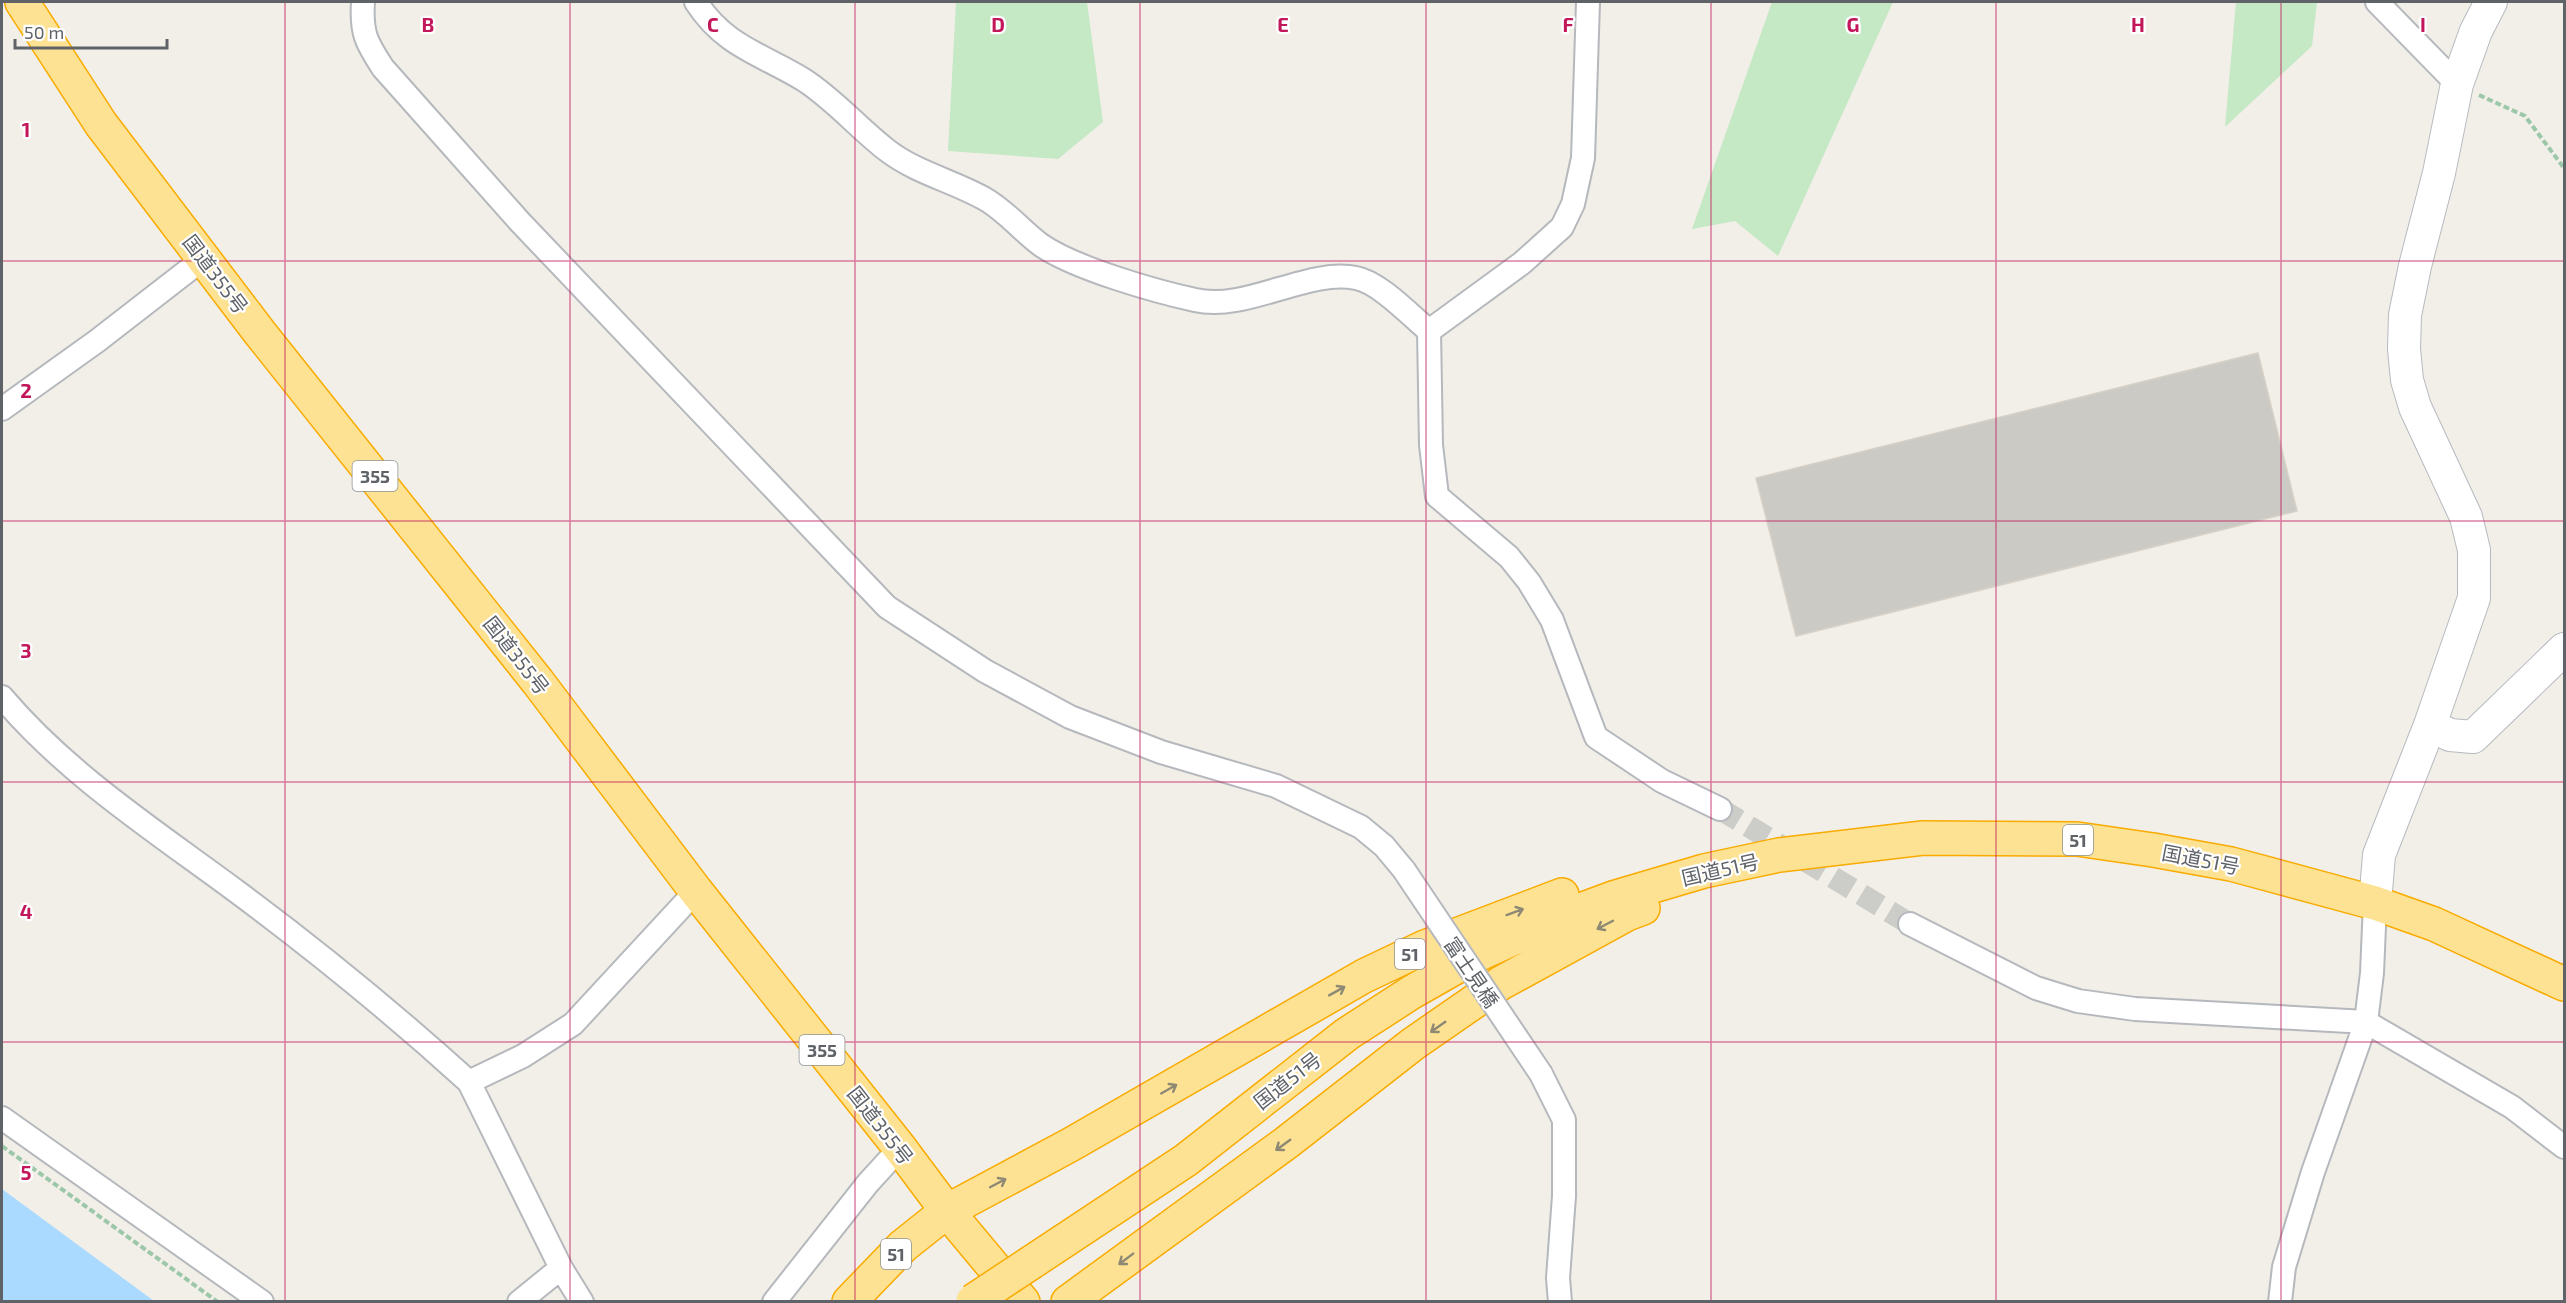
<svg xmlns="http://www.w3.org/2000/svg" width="2566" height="1303" font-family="'Exo 2','Noto Sans JP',sans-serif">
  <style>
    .green { fill: #c5e8c5 }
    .water { fill: #aadaff }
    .building { fill: #cccac5; stroke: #d6d1c6; stroke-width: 1.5 }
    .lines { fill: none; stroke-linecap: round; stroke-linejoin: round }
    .street-tunnel { stroke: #ccccc8; stroke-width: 22; stroke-dasharray: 22 11; stroke-linecap: butt }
    .street-casing { stroke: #b5b8bc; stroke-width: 26 }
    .secondary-casing { stroke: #b6babf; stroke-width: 34 }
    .highway-casing { stroke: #f9ab00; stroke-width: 36 }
    .path { stroke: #9cc7a9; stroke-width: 4; stroke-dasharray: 6 3; stroke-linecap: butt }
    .street { stroke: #fff; stroke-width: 22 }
    .secondary { stroke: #fff; stroke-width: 32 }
    .highway { stroke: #fde293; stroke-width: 33 }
    .street-bridge-casing { stroke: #b5b8bc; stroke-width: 26; stroke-linecap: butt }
    .highway-bridge-casing { stroke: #f9ab00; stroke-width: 36; stroke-linecap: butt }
    .street-bridge { stroke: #fff; stroke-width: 22 }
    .highway-bridge { stroke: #fde293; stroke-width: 33 }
    .oneway { stroke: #8e8975 }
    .grid { fill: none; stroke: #c2185b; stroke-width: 1.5; stroke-opacity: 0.55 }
    .labels { text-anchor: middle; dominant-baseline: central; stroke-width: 4.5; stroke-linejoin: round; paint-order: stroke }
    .shield { fill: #fff; stroke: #8f9295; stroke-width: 1.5 }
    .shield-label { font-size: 18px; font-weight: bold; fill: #5f6368 }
    .street-label { font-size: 20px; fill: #5f6368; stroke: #fff }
    .grid-label { font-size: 20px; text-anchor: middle; font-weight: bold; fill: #c2185b; stroke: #fff; stroke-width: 4.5; stroke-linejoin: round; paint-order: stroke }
  </style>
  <rect width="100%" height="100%" fill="#f1efe8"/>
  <path class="green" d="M956 2H1087L1103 122 1058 159 948 151Z
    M1772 2H1893L1778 256 1735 221 1692 229Z
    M2236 2H2317L2312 46 2225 127Z"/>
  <path class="water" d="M2 1189 154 1301H2Z"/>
  <path class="building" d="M2258 353 2297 511 1796 636 1756 478Z"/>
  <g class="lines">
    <path class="street-tunnel" d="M1720 809 1910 924"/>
    <g class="street-casing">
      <path id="street" d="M363 2C361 33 366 42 383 68L520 222 887 607 985 671 1070 717 1161 752 1276 786 1361 827 1384 846 1404 870
        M696 2C725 47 762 54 804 80 835 100 859 129 888 151 917 173 953 181 985 199 1006 211 1022 231 1041 245 1074 268 1154 291 1195 300 1246 312 1308 268 1356 278 1379 282 1411 316 1429 331L1431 445 1437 496 1509 557 1529 582 1552 620 1596 737 1662 781 1720 809
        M2377 2 2457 84
        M1429 331 1522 263 1562 227 1573 204 1583 158 1588 2
        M2 409 97 341 204 258
        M2 697C67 774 155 831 236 891 317 951 395 1015 469 1082
        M1910 924 2036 988 2078 1001 2135 1009 2366 1022 2512 1107 2564 1147
        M1541 1074 1564 1120V1196L1558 1278 1560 1302
        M2 1118 262 1302
        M561 1268 582 1302
        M519 1302 561 1268 469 1082 523 1056 573 1024 696 891
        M774 1302 868 1183 900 1148
        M2280 1302 2284 1267 2313 1172 2366 1022 2372 973 2375 903"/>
    </g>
    <g class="secondary-casing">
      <path id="secondary" d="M2430 725 2450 735 2473 737 2564 649
        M2375 903 2379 855 2430 725 2474 598V550L2466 517 2415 407 2407 380 2404 349 2405 315 2415 266 2439 173 2457 84 2476 31 2491 2"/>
    </g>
    <g class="highway-casing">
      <path id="highway" d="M22 2 101 124 260 333 538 682 696 891 900 1148 947 1211 1023 1302
        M1032 1262 1186 1160 1347 1034 1412 992 1477 955 1551 921 1616 897 1704 871 1779 855 1923 838 2077 839 2153 850 2231 864 2375 903 2434 924 2564 984
        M849 1302 903 1246 947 1211 1070 1145 1364 976 1425 947 1562 895
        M1068 1302 1286 1143 1413 1044 1501 983 1627 914 1643 908"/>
    </g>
    <path class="path" d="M2479 95 2525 116 2564 168
      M2 1146 218 1302"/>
    <use href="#street" class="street"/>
    <use href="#secondary" class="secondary"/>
    <use href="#highway" class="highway"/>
    <g class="street-bridge-casing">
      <path id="street-bridge" d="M1404 870 1541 1074"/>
    </g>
    <g class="highway-bridge-casing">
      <path id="highway-bridge" d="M973 1301 1032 1262"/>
    </g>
    <use href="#street-bridge" class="street-bridge"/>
    <use href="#highway-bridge" class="highway-bridge"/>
  </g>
  <defs><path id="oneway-shaft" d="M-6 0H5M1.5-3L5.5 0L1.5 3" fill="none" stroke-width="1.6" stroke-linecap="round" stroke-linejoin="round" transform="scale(1.5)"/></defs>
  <g class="oneway">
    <use href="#oneway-shaft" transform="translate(1515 912) rotate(-20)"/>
    <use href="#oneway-shaft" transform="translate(1605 925) rotate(152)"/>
    <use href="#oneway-shaft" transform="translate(1337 991) rotate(-29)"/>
    <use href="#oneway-shaft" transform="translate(1438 1027) rotate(145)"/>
    <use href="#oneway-shaft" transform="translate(1169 1089) rotate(-30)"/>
    <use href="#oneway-shaft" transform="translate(1283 1145) rotate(144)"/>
    <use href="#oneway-shaft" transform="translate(998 1183) rotate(-28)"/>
    <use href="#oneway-shaft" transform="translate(1126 1259) rotate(143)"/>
  </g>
  <path class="grid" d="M285 2V1302M570 2V1302M855 2V1302M1140 2V1302M1426 2V1302M1711 2V1302M1996 2V1302M2281 2V1302M2 261H2564M2 521H2564M2 782H2564M2 1042H2564"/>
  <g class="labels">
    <g class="shield">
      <rect x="352.5" y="461" width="45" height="30" rx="4.5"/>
      <rect x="2063" y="825" width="30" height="30" rx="4.5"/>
      <rect x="1395" y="939" width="30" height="30" rx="4.5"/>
      <rect x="799.5" y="1035" width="45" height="30" rx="4.5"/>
      <rect x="881" y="1239" width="30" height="30" rx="4.5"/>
    </g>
    <g class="shield-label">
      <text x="375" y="476">355</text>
      <text x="2078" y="840">51</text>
      <text x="1410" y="954">51</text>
      <text x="822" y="1050">355</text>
      <text x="896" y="1254">51</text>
    </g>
    <g class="street-label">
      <text transform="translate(216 274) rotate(53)">国道355号</text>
      <text transform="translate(517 655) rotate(52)">国道355号</text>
      <text transform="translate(2201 859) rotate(11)">国道51号</text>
      <text transform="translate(1720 869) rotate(-13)">国道51号</text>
      <text transform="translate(1472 972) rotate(56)">富士見橋</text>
      <text transform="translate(1287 1080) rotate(-38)">国道51号</text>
      <text transform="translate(881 1125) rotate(52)">国道355号</text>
    </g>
  </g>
  <g class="grid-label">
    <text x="428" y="32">B</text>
    <text x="713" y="32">C</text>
    <text x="998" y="32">D</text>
    <text x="1283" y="32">E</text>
    <text x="1568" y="32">F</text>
    <text x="1853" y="32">G</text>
    <text x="2138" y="32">H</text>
    <text x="2423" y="32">I</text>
    <text x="26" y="137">1</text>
    <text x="26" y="398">2</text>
    <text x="26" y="658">3</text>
    <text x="26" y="919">4</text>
    <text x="26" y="1180">5</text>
  </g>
  <rect width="2566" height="1303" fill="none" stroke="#5f6368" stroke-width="6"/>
  <path d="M15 39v9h152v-9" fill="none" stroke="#5f6368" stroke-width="3"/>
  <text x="24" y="39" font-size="18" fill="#5f6368" stroke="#ffffff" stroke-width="4.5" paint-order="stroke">50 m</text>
</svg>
